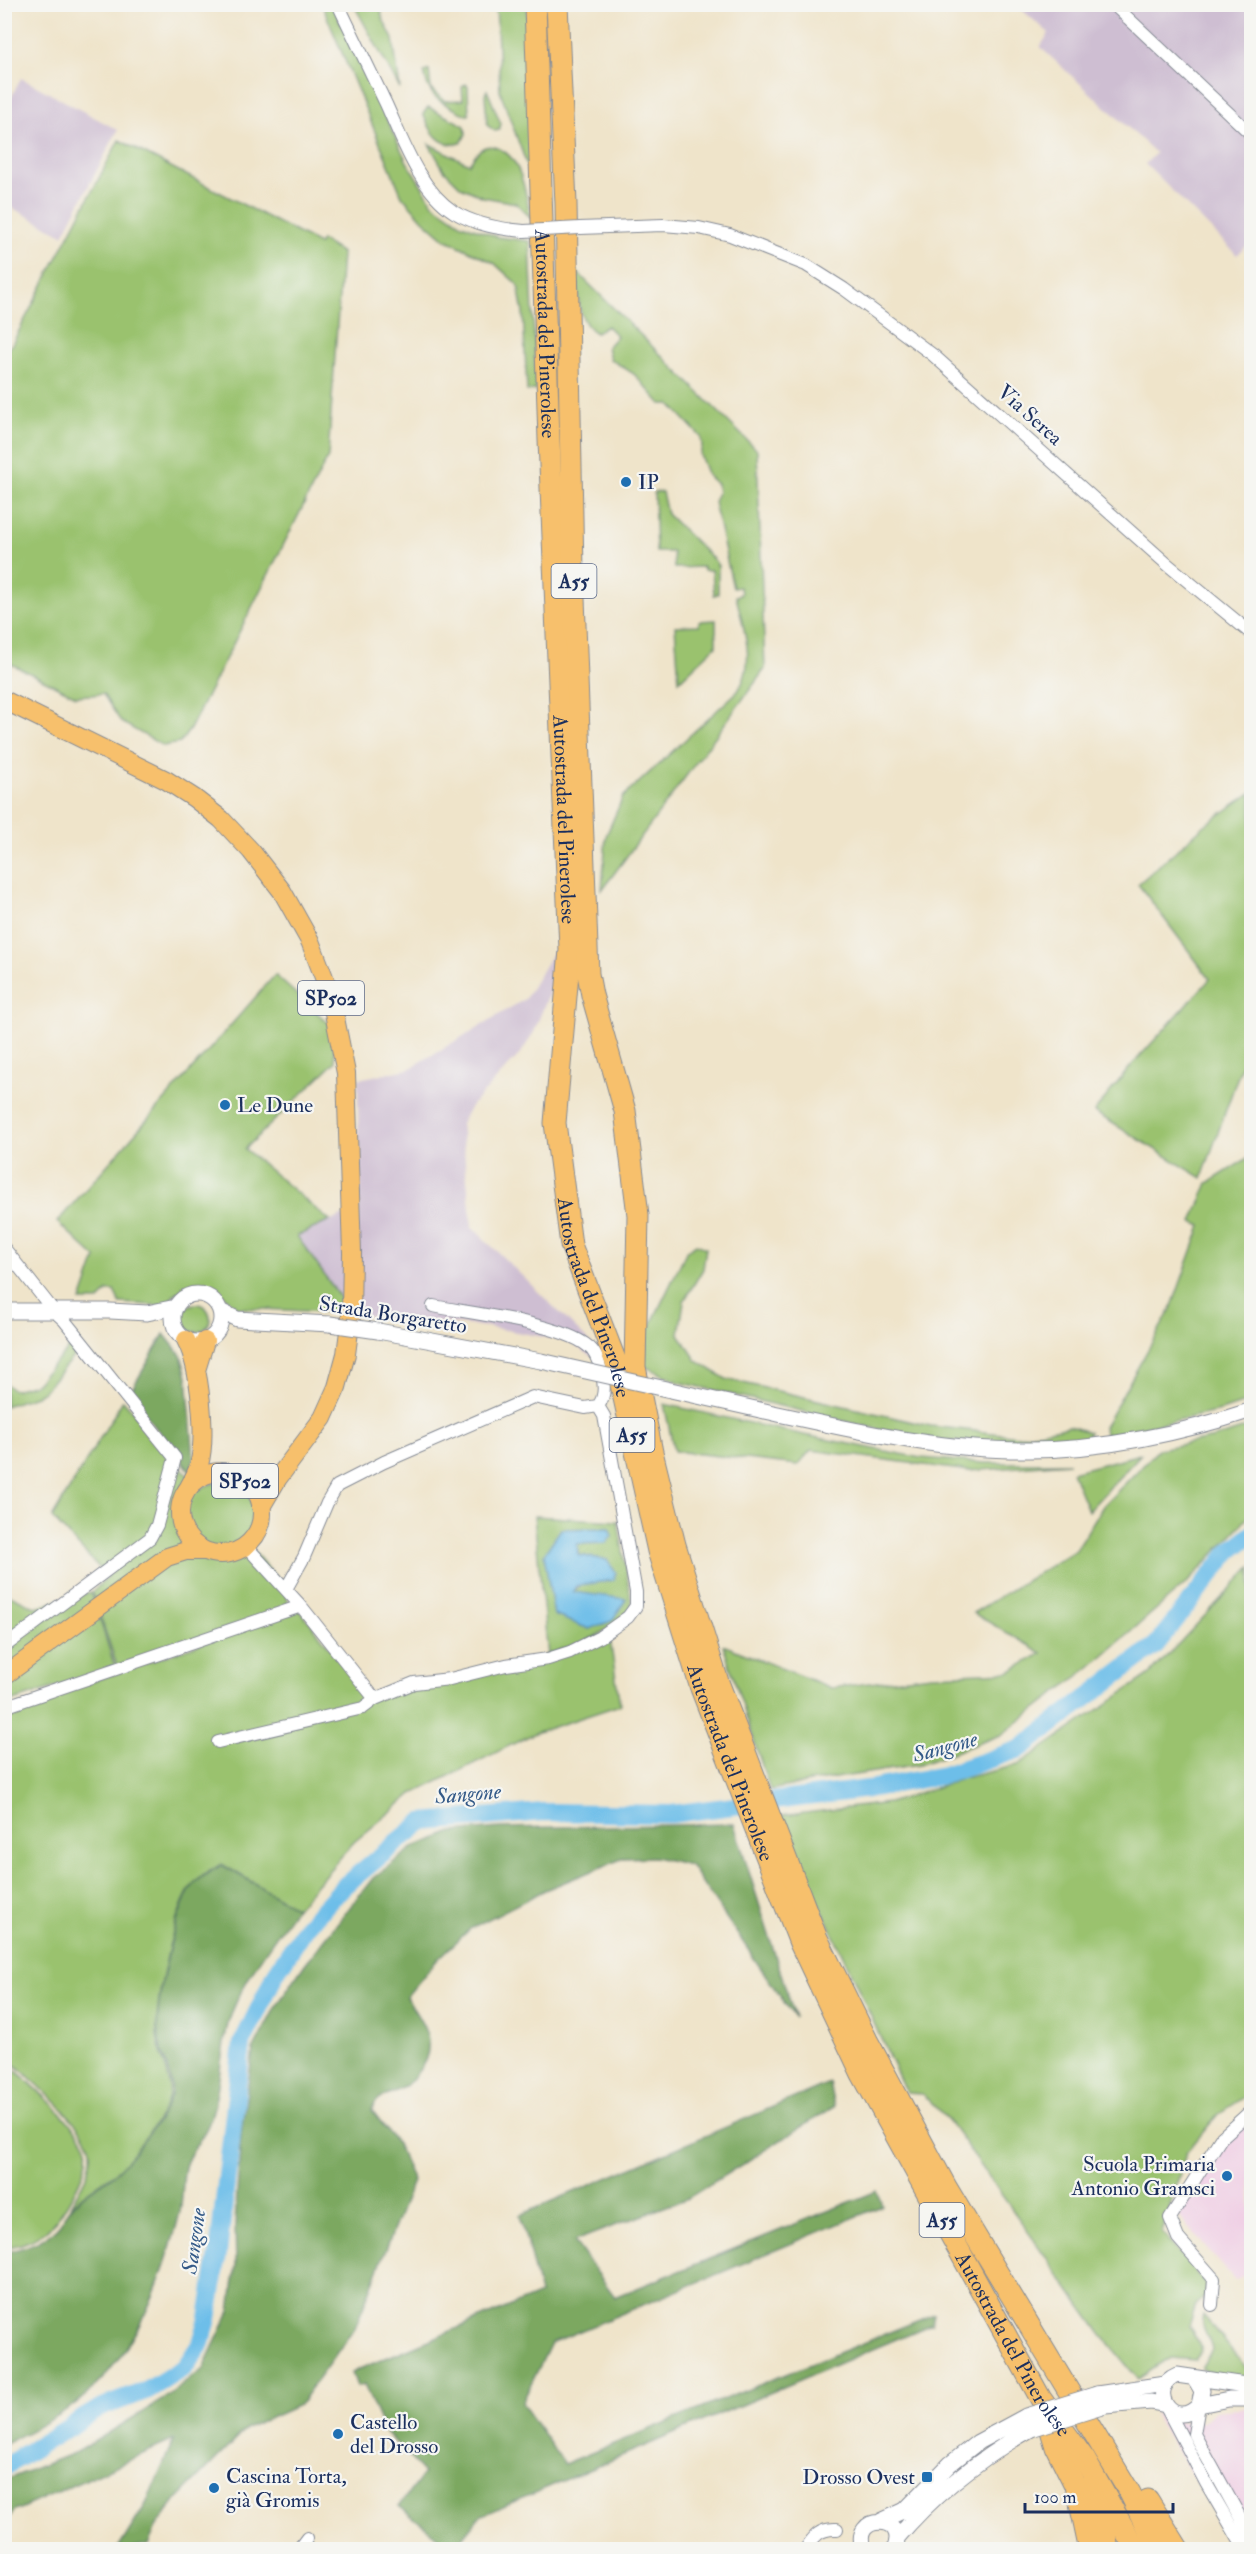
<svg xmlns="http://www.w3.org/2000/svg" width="1256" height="2554" font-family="'IM FELL Double Pica',serif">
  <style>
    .built { fill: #f0d0e5 }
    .industrial { fill: #cebed2 }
    .green { fill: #9ac26e; stroke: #5a7866; stroke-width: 1.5; fill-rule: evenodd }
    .forest { fill: #7ba861; stroke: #4b6c60; stroke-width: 1.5 }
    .water { fill: #6dbee9; stroke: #4476a4; stroke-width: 1.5 }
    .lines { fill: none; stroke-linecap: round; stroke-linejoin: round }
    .river { stroke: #6dbee9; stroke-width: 18 }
    .minor-casing { stroke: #858a94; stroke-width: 14 }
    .tertiary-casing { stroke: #858a94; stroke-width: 17 }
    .primary-casing { stroke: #858a94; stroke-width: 20 }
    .motorway-casing { stroke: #858a94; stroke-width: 23 }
    .minor { stroke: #fff; stroke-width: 12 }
    .tertiary { stroke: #fff; stroke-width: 15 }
    .primary { stroke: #f7c06c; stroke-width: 18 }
    .motorway { stroke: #f7c06c; stroke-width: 21 }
    .minor-bridge-casing { stroke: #858a94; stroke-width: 14; stroke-linecap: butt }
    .tertiary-bridge-casing { stroke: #858a94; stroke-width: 17; stroke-linecap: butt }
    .minor-bridge { stroke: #fff; stroke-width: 12 }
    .tertiary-bridge { stroke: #fff; stroke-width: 15 }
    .poi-dot { fill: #1f6fb2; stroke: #f6f6f2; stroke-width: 2 }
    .labels { text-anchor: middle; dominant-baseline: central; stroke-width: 4.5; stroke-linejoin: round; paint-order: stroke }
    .shield { fill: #f6f6f2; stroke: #5d6b8a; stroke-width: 1.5 }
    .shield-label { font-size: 20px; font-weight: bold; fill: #1b2f5e }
    .street-label { font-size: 21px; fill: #1b2f5e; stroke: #f6f6f2 }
    .poi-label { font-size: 21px; fill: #1b2f5e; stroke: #f6f6f2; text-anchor: start }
    .water-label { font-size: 22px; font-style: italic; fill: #345a88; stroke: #f6f6f2 }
  </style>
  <rect width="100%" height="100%" fill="#f6f6f2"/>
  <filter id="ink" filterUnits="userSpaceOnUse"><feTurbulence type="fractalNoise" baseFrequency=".0167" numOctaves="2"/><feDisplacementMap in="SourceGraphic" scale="12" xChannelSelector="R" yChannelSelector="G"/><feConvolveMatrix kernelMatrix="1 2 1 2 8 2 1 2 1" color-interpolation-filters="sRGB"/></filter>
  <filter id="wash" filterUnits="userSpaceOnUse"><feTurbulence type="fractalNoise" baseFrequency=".008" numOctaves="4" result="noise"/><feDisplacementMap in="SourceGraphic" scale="24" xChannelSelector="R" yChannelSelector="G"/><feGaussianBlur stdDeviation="1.35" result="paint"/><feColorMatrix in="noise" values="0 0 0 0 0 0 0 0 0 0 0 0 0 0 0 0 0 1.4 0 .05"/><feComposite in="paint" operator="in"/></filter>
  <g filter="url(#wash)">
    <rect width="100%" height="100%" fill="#efe4ca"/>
    <path class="built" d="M1251 2116V2273L1235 2280 1177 2214 1227 2137Z
      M1251 2408V2549H1233L1213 2508 1153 2413 1182 2422H1204L1215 2411Z"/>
    <path class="industrial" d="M1016 5H1251V242L1237 255 1145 164 1156 153 1040 47 1049 33Z
      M21 78 118 130 63 235 5 204V110Z
      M559 942 548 996 534 1032 521 1053 471 1106 461 1123 472 1227 599 1351 591 1356 573 1344 554 1339 489 1327 352 1314 298 1236 359 1208 358 1079 409 1069 525 999Z"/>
    <path class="green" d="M322 5H332L407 162 433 204 462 224 498 237 530 241 536 390 527 391 523 313 518 285 494 263 445 239 423 220 402 196Z
      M354 5H381L382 17 393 39 400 89Z
      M496 5H527L533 169 529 171 500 91Z
      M429 70 431 89 445 101 463 100 462 87 466 84 468 87 469 115H466C443 103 428 99 424 72Z
      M487 90 501 124 499 130 495 131 487 125 485 94Z
      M428 107 465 126 466 134 461 143C439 149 430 130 423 114Z
      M119 140 319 244 321 240 342 253 328 457 190 729 180 743 163 746 121 722 103 694 76 696 5 661V352L12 344Z
      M429 144 469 164C476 153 483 142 498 148 523 158 525 195 531 218L516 203 483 197 461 187 444 170Z
      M576 271 757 450 765 669 602 890 606 836 623 797 738 691C757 661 743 628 736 596L741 594 740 587 733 588 714 502 718 492 717 484 708 476 700 455 702 446 701 437 670 404H661L634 374 610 359 607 347 617 336 607 326 596 333C576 322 578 291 576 271Z
      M654 492H662L667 514 715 561 718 566V594L714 595 712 570H704L703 567 674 568 673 552H656Z
      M716 620V646L679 681 675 626 699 625V621Z
      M1251 793V1039L1202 1178 1094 1112 1131 1066 1210 979 1138 884 1205 825Z
      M275 975 333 1027 335 1062 245 1149 330 1221 297 1236 351 1313 238 1308 222 1294 206 1286 186 1287 174 1295 166 1306 120 1303 114 1291H108L98 1301H81L96 1258 57 1222Z
      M1251 1156V1401L1221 1411 1105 1435 1104 1427 1171 1309 1201 1226 1192 1222 1208 1183Z
      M696 1244 706 1248 703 1269 684 1301 679 1334 697 1361 726 1379 931 1426 1019 1436 1069 1426 1089 1432 1088 1440 1020 1445 945 1441 886 1431 679 1382 644 1366 647 1333 687 1250Z
      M182 1318a14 14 0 1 1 28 0a14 14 0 1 1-28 0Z
      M74 1343 80 1349 44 1391 36 1396 5 1406V1384L14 1390 35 1384Z
      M123 1400 200 1489C237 1466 272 1506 243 1539L286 1589 289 1607 117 1666 92 1592 108 1577 52 1518Z
      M664 1404 804 1435 921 1458 985 1463H1069L969 1471 811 1450 798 1465 674 1451Z
      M1251 1426V1514L1191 1579 1089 1668 1001 1735 919 1765 810 1782 770 1790 723 1645 831 1688 931 1675 1009 1672 1042 1653 973 1613 1076 1550 1103 1506 1159 1449 1215 1438Z
      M1141 1454 1088 1511 1072 1472Z
      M534 1516 618 1521 632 1606C615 1631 576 1646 548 1656ZM561 1529 577 1544 578 1555 607 1560 573 1592Z
      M1251 1567V2092L1218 2114 1186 2153 1162 2233 1212 2290 1196 2305 1189 2326 1199 2343 1201 2352 1195 2360 1170 2358 1138 2379 1101 2334 949 2121 922 2094 906 2093 779 1816 889 1803 964 1778 1018 1765 1150 1674Z
      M4 1592 35 1607 91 1592 115 1667 5 1704Z
      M300 1610 365 1692 386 1695 523 1663 609 1633 620 1705 535 1733 411 1795 354 1842 296 1908 222 1864C210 1871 199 1876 190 1889 173 1915 155 2002 157 2034 159 2058 177 2081 166 2105 159 2121 128 2162 114 2173 99 2184 84 2193 70 2206 79 2190 93 2170 91 2151 90 2130 23 2069 5 2058V1711Z
      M5 2063C21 2073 84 2131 87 2149 91 2170 60 2221 43 2233 32 2242 18 2245 5 2248Z
      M1203 2315 1249 2371H1251V2379L1215 2376 1201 2368 1212 2350C1210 2338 1199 2327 1203 2315Z"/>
    <path class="forest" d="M164 1334 181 1355 187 1376 194 1460 191 1472 129 1394Z
      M734 1824 795 2018 690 1865 655 1857 624 1858 545 1890 471 1928 438 1959 406 1997C422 2023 441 2045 417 2073 413 2078 409 2084 404 2087 391 2095 377 2094 372 2110L397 2144 413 2181 355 2328 299 2405 246 2429 177 2499 156 2527 148 2545 132 2549H118L146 2504 174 2440 15 2511 5 2522V2480L79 2451 162 2400 202 2370 230 2311 236 2264 235 2225 241 2133 253 2050 275 2008 305 1964 373 1878 414 1847 453 1832 500 1828Z
      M222 1865 296 1908C272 1943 242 1980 229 2021 219 2055 221 2091 209 2123 203 2139 189 2151 185 2167 182 2182 183 2198 180 2212 163 2281 136 2355 79 2401 57 2418 29 2431 5 2444V2253C26 2247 46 2242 60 2224 67 2213 72 2204 83 2196 93 2187 107 2181 116 2172 131 2158 167 2113 171 2094 174 2075 161 2055 158 2036 154 2005 174 1917 190 1890 198 1877 210 1872 222 1865Z
      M829 2083 834 2107 688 2198 574 2241 615 2297 877 2191 882 2206 551 2343 522 2403 564 2464 934 2314 932 2324 480 2516 453 2549H433L441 2539 399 2506 424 2473 384 2430 364 2385 357 2387 352 2372 540 2294 520 2215Z"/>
    <path class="water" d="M609 1528 612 1536 606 1543 577 1544 578 1555 607 1560 616 1573 613 1580 576 1586 573 1592 626 1599 612 1621 589 1629 554 1615 544 1554 561 1529Z"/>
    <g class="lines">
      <path class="river" d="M4 2467 100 2408 148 2390 185 2367 201 2343 208 2319 218 2254 242 2043 276 1973 306 1927 345 1885 422 1822 544 1812 671 1814 868 1789 944 1775 1020 1749 1156 1645 1230 1551 1252 1534"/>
    </g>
  </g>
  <g filter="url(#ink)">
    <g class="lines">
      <g class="minor-casing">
        <path id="minor" d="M338 4C354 38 370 71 386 104 403 141 419 189 454 212 476 225 500 229 524 231
          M1113 4 1252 135
          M580 228 663 225 699 228 730 235 806 265 844 289 933 355 1167 564 1252 634
          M4 1248 53 1310 64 1320 175 1458 157 1525 150 1538 4 1647
          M286 1589 304 1557 327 1503 337 1486 384 1462 533 1397 585 1408 598 1406C605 1397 605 1387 602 1376 601 1368 597 1356 592 1350 570 1324 468 1313 433 1306
          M375 1699 414 1683 450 1679 506 1665 548 1659 570 1652 600 1637 628 1617 636 1606V1592L604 1416 598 1406
          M4 1707 301 1606
          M218 1742 363 1708 375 1699 301 1606 246 1546
          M1212 2305 1214 2279 1178 2238 1170 2218 1221 2138 1252 2110
          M1199 2405 1194 2434 1252 2539
          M1166 2407 1206 2483 1245 2550
          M298 2550 307 2538
          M805 2550C814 2536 820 2528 837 2529"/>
      </g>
      <g class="tertiary-casing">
        <path id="tertiary" d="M173 1318a24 24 0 1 1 48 0a24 24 0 1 1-48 0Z
          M4 1311H110L147 1313 176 1307
          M220 1311 237 1319 330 1324
          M378 1331 541 1361
          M760 1410C848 1429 938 1451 1029 1450 1102 1450 1183 1433 1252 1410
          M1195 2379 1202 2391 1199 2405C1173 2433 1145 2388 1177 2375L1252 2386
          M1097 2394 1165 2384
          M1199 2405 1229 2399H1252
          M1105 2406 1151 2402 1166 2405
          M881 2521 905 2510 950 2464 978 2442 1026 2416
          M897 2538C934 2494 982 2457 1031 2429
          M864 2550C848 2513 911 2513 894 2550"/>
      </g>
      <g class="primary-casing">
        <path id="primary" d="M4 700 166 780 194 798 221 819 251 851 282 891 310 941 330 993 346 1073 352 1253 351 1316 346 1354 337 1387 323 1418 278 1478 261 1507
          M186 1340C200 1366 207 1436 199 1465 197 1473 193 1480 189 1487
          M197 1367 205 1341
          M180 1513a41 41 0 1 1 82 0a41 41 0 1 1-82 0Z
          M4 1676 167 1557 186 1551H203"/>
      </g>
      <g class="motorway-casing">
        <g id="motorway">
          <path id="s1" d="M535 4 549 440 570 950 555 1123 571 1245 616 1362 658 1551 701 1688 800 1943 862 2074 1041 2399 1085 2460 1136 2550"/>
          <path d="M557 4 566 204 573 571 588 974 592 995 625 1111 638 1215 635 1367 652 1452 675 1545 718 1682 816 1936 868 2042 946 2187 1130 2493 1158 2550"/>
          <path d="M1047 2417 1056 2447 1077 2489 1090 2550"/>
          <path d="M1088 2486 1104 2525 1108 2550"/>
          <path d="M1148 2500 1179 2550"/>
        </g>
      </g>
      <use href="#minor" class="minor"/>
      <use href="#tertiary" class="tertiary"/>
      <use href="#primary" class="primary"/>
      <use href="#motorway" class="motorway"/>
      <g class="minor-bridge-casing">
        <path id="minor-bridge" d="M524 231 580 228"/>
      </g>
      <g class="tertiary-bridge-casing">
        <path id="tertiary-bridge" d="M330 1324 378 1331
          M541 1361 760 1410
          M1026 2416 1097 2394
          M1031 2429 1105 2406"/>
      </g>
      <use href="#minor-bridge" class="minor-bridge"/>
      <use href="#tertiary-bridge" class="tertiary-bridge"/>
    </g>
  </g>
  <g class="poi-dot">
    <circle cx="626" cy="482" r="6"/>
    <circle cx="225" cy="1105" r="6"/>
    <circle cx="1227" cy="2176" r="6"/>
    <circle cx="338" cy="2434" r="6"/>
    <rect x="921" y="2471" width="12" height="12" rx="3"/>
    <circle cx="214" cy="2488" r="6"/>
  </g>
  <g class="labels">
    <g class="shield">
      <rect x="551.5" y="564" width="45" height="34" rx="4.5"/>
      <rect x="298" y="981" width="66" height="34" rx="4.5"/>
      <rect x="609.5" y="1418" width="45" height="34" rx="4.5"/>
      <rect x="212" y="1464" width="66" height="34" rx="4.5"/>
      <rect x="919.5" y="2203" width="45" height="34" rx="4.5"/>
    </g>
    <g class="shield-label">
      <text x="574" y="581">A55</text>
      <text x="331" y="998">SP502</text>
      <text x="632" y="1435">A55</text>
      <text x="245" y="1481">SP502</text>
      <text x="942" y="2220">A55</text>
    </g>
    <g class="street-label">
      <text stroke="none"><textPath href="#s1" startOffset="330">Autostrada del Pinerolese</textPath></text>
      <text transform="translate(1030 415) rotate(42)">Via Serea</text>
      <text stroke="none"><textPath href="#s1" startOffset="816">Autostrada del Pinerolese</textPath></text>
      <text stroke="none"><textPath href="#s1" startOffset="1300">Autostrada del Pinerolese</textPath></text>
      <text transform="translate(393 1315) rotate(9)">Strada Borgaretto</text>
      <text stroke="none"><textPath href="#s1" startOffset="1786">Autostrada del Pinerolese</textPath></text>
      <text stroke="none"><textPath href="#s1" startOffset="2434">Autostrada del Pinerolese</textPath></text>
    </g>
    <g class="poi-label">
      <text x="638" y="482">IP</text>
      <text x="237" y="1105">Le Dune</text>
      <text x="1215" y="2164" text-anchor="end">Scuola Primaria<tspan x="1215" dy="24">Antonio Gramsci</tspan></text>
      <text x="350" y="2422">Castello<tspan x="350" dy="24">del Drosso</tspan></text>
      <text x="226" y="2476">Cascina Torta,<tspan x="226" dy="24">già Gromis</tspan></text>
      <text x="915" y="2477" text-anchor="end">Drosso Ovest</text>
    </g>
    <g class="water-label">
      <text transform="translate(945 1747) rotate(-15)">Sangone</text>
      <text transform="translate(468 1794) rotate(-5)">Sangone</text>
      <text transform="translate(194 2241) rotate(-82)">Sangone</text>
    </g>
  </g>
  <rect width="1256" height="2554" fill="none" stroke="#f6f6f2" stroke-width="24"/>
  <path d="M1025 2503v9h148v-9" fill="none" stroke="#1b2f5e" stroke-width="3"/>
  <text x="1034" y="2503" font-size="18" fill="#1b2f5e" stroke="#f6f6f2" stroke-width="4.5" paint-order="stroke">100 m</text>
</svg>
